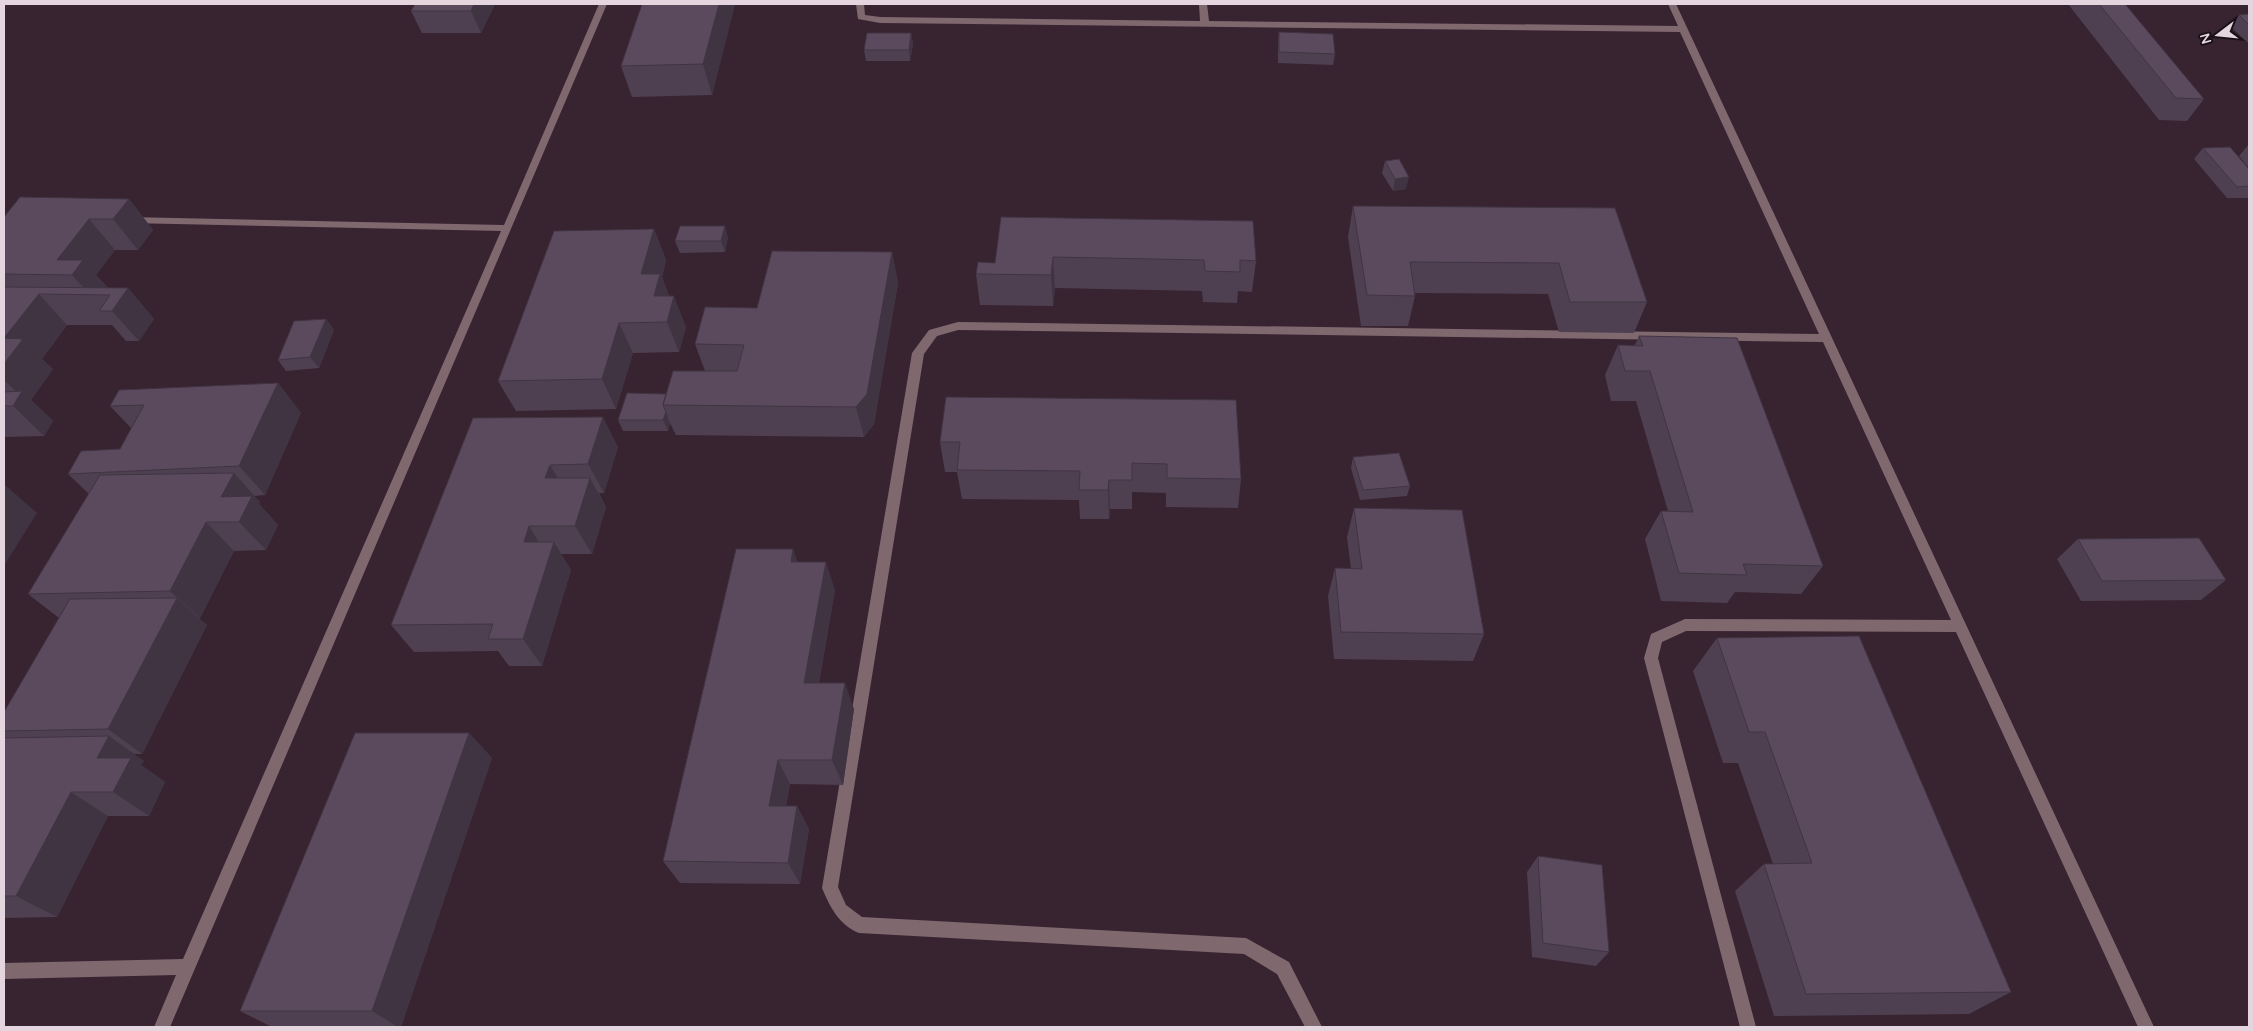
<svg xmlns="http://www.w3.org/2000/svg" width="2253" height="1031" font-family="Quicksand,sans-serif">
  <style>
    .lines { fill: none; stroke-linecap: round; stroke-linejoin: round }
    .minor { fill: #80686f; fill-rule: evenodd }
    .wall { fill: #4e4051 }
    .shaded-wall { fill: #403442 }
    .building { fill: #5b4a5e; stroke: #403442 }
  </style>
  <rect width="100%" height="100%" fill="#382331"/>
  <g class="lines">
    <path class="minor" d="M599 4H607L170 1027H154L176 975 4 979V963L183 959 501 231 129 223 124 220 129 217 504 225Z
      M856 4H864L865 15 880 17 1200 21 1199 4H1207L1209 21 1678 26 1668 4H1676L2154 1027H2138L1956 632 1686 631 1662 642 1658 658 1756 1027H1740L1644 658 1651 634 1685 619 1951 620 1823 342 958 330 937 336 924 354 838 887 846 905 862 917 1246 938 1289 962 1322 1027H1305L1277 974 1244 954 859 933C839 925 830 907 822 888L912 353 929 330 958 322 1819 334 1680 32 880 23 858 19Z"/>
  </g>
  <path class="wall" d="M415 4H495L481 33H422L411 11Z
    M642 4H735L712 95 632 97 621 66Z
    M2068 4H2125L2204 99 2187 121 2159 120Z
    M2249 14V42H2247L2230 26 2239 15Z
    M1279 32 1335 54 1333 65 1278 63V43Z
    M911 33 913 44 910 61H866L864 50Z
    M2249 144V166H2247L2239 156Z
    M2203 148 2249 169V198H2227L2194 159Z
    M1385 161 1406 189 1393 191 1382 173Z
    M129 199 153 230 138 250H115L96 275 108 288H128L154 319 139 341H126L112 325H67L42 359 53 369 31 400 53 421 44 436 4 437V217Z
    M1353 206 1615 208 1647 302 1634 333 1559 332 1548 294 1415 293V296L1408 326H1361L1348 237Z
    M1001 217 1256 261 1252 292 1238 291 1237 303 1203 302 1202 291 1055 288 1053 306 980 305 976 274 995 263Z
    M654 229 666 260 662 277 669 296 686 327 679 352 633 353 616 409 516 411 498 381Z
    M728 237 725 252 680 253 675 241Z
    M892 252 898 283 874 424 864 437 676 435 670 423 668 431H623L618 420 666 394 705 371 695 344 757 308Z
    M326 319 334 330 319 368 286 371 278 360Z
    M1639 336 1823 566 1801 594 1735 592 1727 603 1661 601 1645 539 1661 511H1668L1636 401H1611L1605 375 1618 345H1635Z
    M278 383 301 413 265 495 254 496 260 502 259 504 278 525 266 550 234 551 200 618 199 619 207 625 142 754H133L144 761 141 765 165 782 149 816H108L57 917 4 918V712L59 618 28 594 89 494 68 474 120 449 131 428 110 406Z
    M946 397 1241 479 1238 508 1166 507V493L1132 492V509H1110L1109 519H1080L1079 500 962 499 957 472H945L940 442Z
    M473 418 618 447 604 493H599L606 507 592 554H561L571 570 542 666H509L498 651 414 652 391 625Z
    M1353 457 1410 486 1407 496 1360 500 1351 468Z
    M1354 508 1484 634 1473 661 1334 659 1328 596 1335 568 1351 569 1347 537Z
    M2078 539 2226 580 2201 600 2081 601 2057 559Z
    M793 549 797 562 835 590 819 683 854 709 843 785 790 784 786 806H797L809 829 800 884 680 883 663 861Z
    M1717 638 2011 992 1969 1014 1774 1016 1735 891 1764 864H1773L1738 763H1723L1693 671Z
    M469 733 492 758 401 1027H272L240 1011Z
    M1538 856 1609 952 1596 966 1532 957 1527 872Z"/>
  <path class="shaded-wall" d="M474 4H495L481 33 471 11Z
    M719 4H735L712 95 703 64Z
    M911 33 913 44 910 61 909 50Z
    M1409 177 1406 189 1393 191 1395 179Z
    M129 199 153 230 138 250 113 219Z
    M89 219 115 250 96 275 110 291 90 295 72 275 57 260Z
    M725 226 728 237 725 252 721 241Z
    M654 229 666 260 662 277 672 303 674 296 686 327 679 352 667 322 641 274Z
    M892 252 898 283 874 424 864 437 856 407Z
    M1053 257 1055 288 1053 306 1051 275Z
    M128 288 154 319 139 341 112 311Z
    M39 294 67 325 42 359 53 369 31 400 53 421 44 436 13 406 20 395 4 380V338Z
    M326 319 334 330 319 368 310 357Z
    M619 323 633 353 616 409 602 379Z
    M278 383 301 413 265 495 239 466Z
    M666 412 670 423 668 431 663 420Z
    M603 417 618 447 604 493 588 464Z
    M550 465 567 494 545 478Z
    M234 473 260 502 259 504 278 525 266 550 239 522 221 497Z
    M590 478 606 507 592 554 575 526Z
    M1109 480 1110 509 1109 519 1108 490Z
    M4 484 37 513 4 566Z
    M206 522 234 551 200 618 170 591Z
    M529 526 547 555 524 542Z
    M554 542 571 570 542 666 523 639Z
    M793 549 803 578 791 562Z
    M826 562 835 590 814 709 804 683Z
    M177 598 207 625 142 754 108 729Z
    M845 683 854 709 843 785 832 760Z
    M469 733 492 758 401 1027H398L372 1011Z
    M109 736 144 761 141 765 165 782 149 816 113 792 97 758Z
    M778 760 790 784 782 829 769 806Z
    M71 792 108 816 57 917 16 896Z
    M797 806 809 829 800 884 788 863Z"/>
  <path class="building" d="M415 4H474L471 11H411Z
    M642 4H719L703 64 621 66Z
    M2099 4H2125L2204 99 2176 98Z
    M2249 14V25L2239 15Z
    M1279 32 1333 34 1335 54 1279 52Z
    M867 33H911L909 50H864Z
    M2230 147 2249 169V186L2237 187 2203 148Z
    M1399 159 1409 177 1395 179 1385 161Z
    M20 197 129 199 113 219H89L57 260H83L72 275 4 274V217Z
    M1353 206 1615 208 1647 302H1570L1559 263 1410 262 1415 296 1367 295Z
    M1001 217 1253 221 1256 261 1240 260V272L1205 271 1204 260 1053 257 1051 275 976 274 978 262 995 263Z
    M680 226H725L721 241H675Z
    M654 229 641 274H660L654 296H674L667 322 619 323 602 379 498 381 554 231Z
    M772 251 892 252 867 394 856 407 663 405 673 371H737L744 345 695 344 705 307 757 308Z
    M4 287 128 288 112 311H99L110 295 39 294 4 338 23 339 4 364Z
    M326 319 310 357 278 360 294 321Z
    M1639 336 1737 338 1823 566 1743 564 1747 575 1679 573 1661 511 1693 512 1650 371H1625L1618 345 1643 346Z
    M278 383 239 466 68 474 81 451 120 449 144 405 110 406 119 390Z
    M22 391 13 406H4V392Z
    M627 393 666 394 663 405 666 412 663 420H618Z
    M946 397 1236 400 1241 479 1167 478V464L1132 463V480H1109L1108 490H1079L1080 471 957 470 960 442H940Z
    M603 417 588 464 550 465 545 478H590L575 526H529L524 542H554L523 639H488L493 624 391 625 473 418Z
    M1399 453 1410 486 1363 490 1353 457Z
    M234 473 221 497 252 496 239 522H206L170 591 28 594 100 475Z
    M1354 508 1462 510 1484 634 1341 632 1335 568 1362 569Z
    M2199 538 2226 580 2102 581 2078 539Z
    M736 549H793L791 562H826L804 683H845L832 760H778L769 806H797L788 863 663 861Z
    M177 598 108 729 4 731V712L70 599Z
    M1859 636 2011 992 1806 994 1764 864 1812 863 1765 732H1749L1717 638Z
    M355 733H469L372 1011H240Z
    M109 736 97 758H131L113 792H71L16 896H4V738Z
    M1538 856 1602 865 1609 952 1543 943Z"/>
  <rect width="2253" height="1031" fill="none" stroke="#e4d5de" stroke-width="10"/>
  <g transform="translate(2218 35) rotate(254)" stroke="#1a1016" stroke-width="4" paint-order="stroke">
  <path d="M0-4L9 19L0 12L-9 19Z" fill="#e4d5de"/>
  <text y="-8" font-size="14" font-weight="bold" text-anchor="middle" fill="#e4d5de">N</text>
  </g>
</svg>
